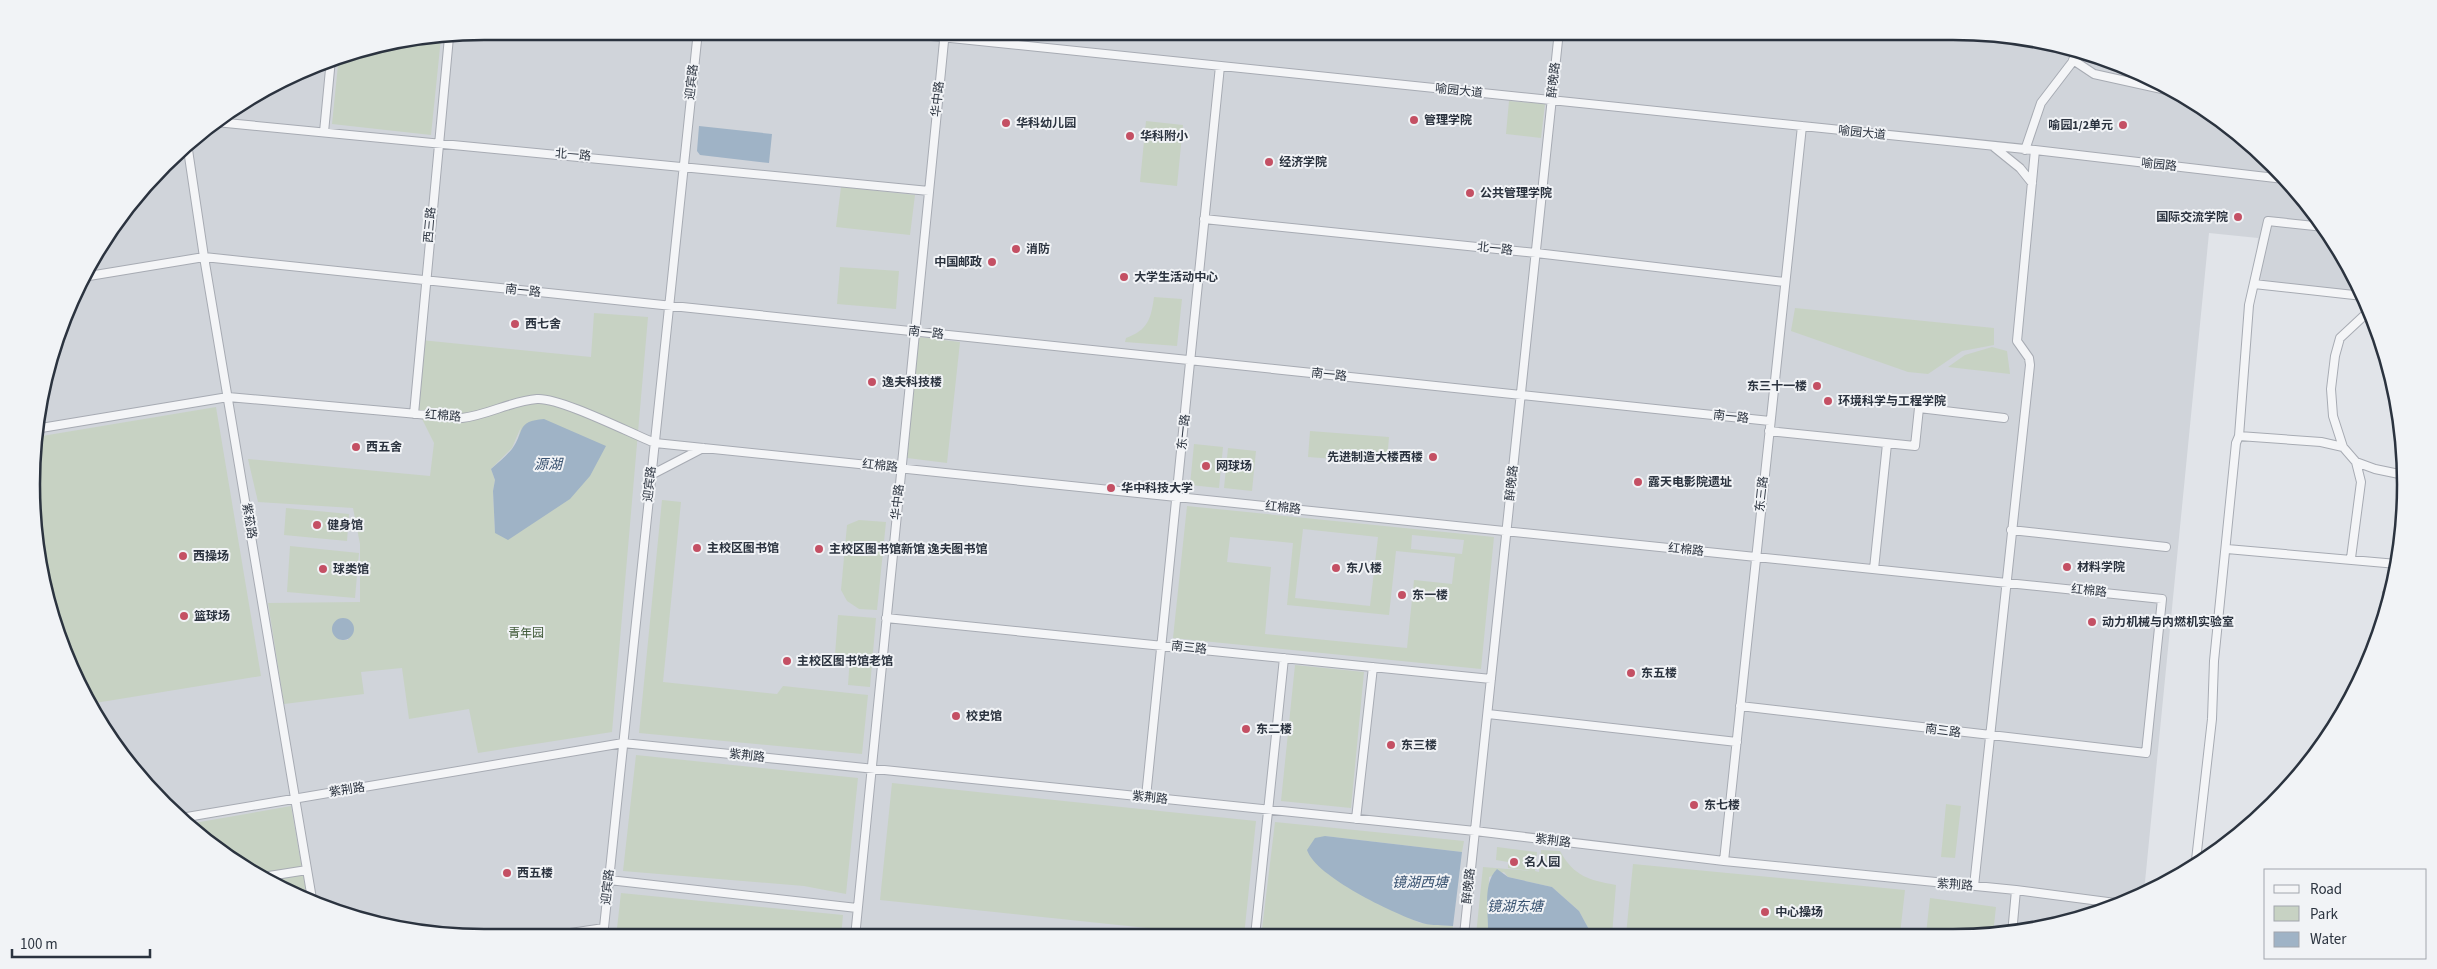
<svg xmlns="http://www.w3.org/2000/svg" width="2437" height="969" font-family="'Source Sans 3','Noto Sans SC',sans-serif">
  <style>
    .built { fill: #d0d4da }
    .green { fill: #c7d2c3; fill-rule: evenodd }
    .water { fill: #9fb3c6 }
    .lines { fill: none; stroke-linecap: round; stroke-linejoin: round }
    .minor-casing { stroke: #a7abb3; stroke-width: 10 }
    .minor { stroke: #f4f5f7; stroke-width: 8 }
    .poi-dot { fill: #c45064; stroke: #f1f3f6; stroke-width: 2 }
    .labels { text-anchor: middle; dominant-baseline: central; stroke-width: 4; stroke-linejoin: round; paint-order: stroke }
    .street-label { font-size: 12px; fill: #2b333f; stroke: #f1f3f6 }
    .poi-label { font-size: 12px; font-weight: bold; fill: #2b333f; stroke: #f1f3f6; text-anchor: start }
    .park-label { font-size: 12px; fill: #405a39; stroke: #f1f3f6 }
    .water-label { font-size: 14px; font-style: italic; fill: #385270; stroke: #f1f3f6 }
    .rim { fill: none; stroke: #2b333f; stroke-width: 2.5 }
  </style>
  <rect width="100%" height="100%" fill="#e1e4e9"/>
  <path class="built" d="M485 31H1953L2098 55 2179 92 2251 144 2312 208 2362 293 2254 281 2258 238 2209 233 2144 892 2126 903 2012 934 485 938 339 914 208 844 144 783 92 711 40 573 35 425 55 339 92 258 186 144 258 92 339 55Z"/>
  <path class="green" d="M441 38 431 135 332 124 339 55Z
    M1509 101 1545 104 1541 138 1506 134Z
    M1146 121 1183 125 1177 186 1140 182Z
    M841 187 915 195 910 235 836 227Z
    M840 267 899 271 896 309 837 304Z
    M1154 297 1182 299 1177 346 1125 342 1126 338C1148 330 1151 319 1154 297Z
    M1795 308 1994 328V345L1962 351 1928 374 1908 372 1791 331Z
    M594 313 648 317 612 732 478 753 469 709 409 719 402 668 361 672 364 694 284 704 268 603 360 602V544L353 508 258 502 248 459 430 476 434 443 417 409 421 340 591 357ZM521 427 495 533 493 491 495 480 491 469 512 448ZM343 618 350 621 348 640H340L334 624Z
    M919 337 960 342 947 463 907 458Z
    M1992 347 2007 351 2010 374 1948 367 1965 355Z
    M216 407 261 676 89 704 40 573 36 437Z
    M1310 431 1389 437 1387 463 1308 457Z
    M1194 444 1223 447 1219 488 1190 485Z
    M1228 448 1256 451 1252 491 1224 488Z
    M662 500 681 502 663 682 777 694 783 686 868 695 862 754 639 733Z
    M1187 506 1494 537 1481 669 1173 638ZM1303 529 1378 537 1370 606 1295 598ZM1412 535 1464 540 1462 554 1411 549ZM1230 537 1293 543 1287 605 1389 615 1396 551 1455 557 1452 584 1414 580 1407 648 1265 634 1271 567 1227 562Z
    M286 508 349 514 347 541 284 535Z
    M859 520 886 522 877 610 859 609 847 601 841 590 847 525Z
    M290 546 359 553 355 598 287 592Z
    M838 615 876 618 870 687 848 685 850 656 835 655Z
    M1295 665 1364 672 1351 808 1281 801Z
    M636 755 858 778 846 894 804 886 623 871Z
    M892 783 1256 821 1244 936H1223L880 900Z
    M1946 804 1961 806 1955 858 1941 857Z
    M291 806 307 897 208 844 195 832 194 823Z
    M1275 822 1464 841 1462 852 1325 836 1402 914 1420 923 1453 926 1452 935 1322 936 1262 929Z
    M1497 847 1537 852 1535 871 1539 872 1541 850 1560 851C1574 877 1590 880 1616 885L1612 935H1592L1579 911 1552 887 1508 877 1504 872 1489 877 1488 928 1495 935H1476L1483 867 1531 871 1508 868V862L1496 860Z
    M1633 864 1905 890 1900 934 1626 935Z
    M621 893 843 915 841 937H616Z
    M1930 898 1996 907 1993 934H1926Z"/>
  <path class="water" d="M699 126 772 134 769 163 700 155 697 151Z
    M544 419 606 446 590 476 570 499 508 540 495 533 493 491 495 480 491 469C498 463 506 456 512 449 525 431 516 421 544 419Z
    M332 629a11 11 0 1 1 22 0a11 11 0 1 1-22 0Z
    M1325 836 1462 852 1453 926C1443 925 1429 926 1419 922 1393 913 1316 877 1307 850L1315 838Z
    M1497 869 1508 877 1552 887 1579 911 1592 935H1495L1488 928C1488 909 1483 883 1497 869Z"/>
  <g class="lines">
    <g class="minor-casing">
      <path id="minor" d="M883 31 2035 150 2284 179
        M2073 60 2094 74 2180 93
        M216 122 929 191
        M324 132 331 59
        M187 143 204 257 312 899
        M1994 147 2020 168 2032 183
        M2025 150 2041 103 2080 52
        M1204 219 1536 253 1785 282
        M83 277 204 257 1770 421
        M2254 284 2363 296
        M414 414 449 37
        M35 429 228 397 462 418C488 415 511 401 537 399 559 397 630 433 655 443L2162 599 2146 753 1740 706
        M1769 431 1915 446 1919 408 2004 418
        M2239 436 2321 442 2343 447 2356 462 2361 482 2351 558
        M2343 447 2333 416 2331 389 2335 356 2340 338 2369 311
        M2356 462 2375 469 2404 475
        M651 475 703 448
        M2011 530 2166 547
        M2227 549 2397 564
        M1874 569 1887 444
        M2385 617 2387 593 2391 589
        M886 618 1491 679
        M1488 714 1737 742
        M1146 797 1220 66
        M181 818 623 743 1475 831 1724 861 2016 890 2123 904
        M1356 819 1373 667
        M2196 860 2212 719 2214 661 2236 443 2239 436 2249 305 2268 221 2324 227
        M1724 861 1802 126
        M269 876 307 870
        M609 880 857 908
        M1974 886 2030 365 2029 358 2017 341 2035 150
        M2012 934 2016 890
        M1464 935 1559 31
        M1255 936 1284 658
        M603 937 698 31
        M855 937 945 31
        M537 938 604 928"/>
    </g>
    <use href="#minor" class="minor"/>
  </g>
  <g class="poi-dot">
    <circle cx="1414" cy="120" r="5"/>
    <circle cx="1006" cy="123" r="5"/>
    <circle cx="2123" cy="125" r="5"/>
    <circle cx="1130" cy="136" r="5"/>
    <circle cx="1269" cy="162" r="5"/>
    <circle cx="1470" cy="193" r="5"/>
    <circle cx="2238" cy="217" r="5"/>
    <circle cx="1016" cy="249" r="5"/>
    <circle cx="992" cy="262" r="5"/>
    <circle cx="1124" cy="277" r="5"/>
    <circle cx="515" cy="324" r="5"/>
    <circle cx="872" cy="382" r="5"/>
    <circle cx="1817" cy="386" r="5"/>
    <circle cx="1828" cy="401" r="5"/>
    <circle cx="356" cy="447" r="5"/>
    <circle cx="1433" cy="457" r="5"/>
    <circle cx="1206" cy="466" r="5"/>
    <circle cx="1638" cy="482" r="5"/>
    <circle cx="1111" cy="488" r="5"/>
    <circle cx="317" cy="525" r="5"/>
    <circle cx="697" cy="548" r="5"/>
    <circle cx="819" cy="549" r="5"/>
    <circle cx="183" cy="556" r="5"/>
    <circle cx="2067" cy="567" r="5"/>
    <circle cx="1336" cy="568" r="5"/>
    <circle cx="323" cy="569" r="5"/>
    <circle cx="1402" cy="595" r="5"/>
    <circle cx="184" cy="616" r="5"/>
    <circle cx="2092" cy="622" r="5"/>
    <circle cx="787" cy="661" r="5"/>
    <circle cx="1631" cy="673" r="5"/>
    <circle cx="956" cy="716" r="5"/>
    <circle cx="1246" cy="729" r="5"/>
    <circle cx="1391" cy="745" r="5"/>
    <circle cx="1694" cy="805" r="5"/>
    <circle cx="1514" cy="862" r="5"/>
    <circle cx="507" cy="873" r="5"/>
    <circle cx="1765" cy="912" r="5"/>
  </g>
  <g class="labels">
    <g class="street-label">
      <text transform="translate(1554 80) rotate(-84)">醉晚路</text>
      <text transform="translate(692 82) rotate(-84)">迎宾路</text>
      <text transform="translate(1459 91) rotate(6)">喻园大道</text>
      <text transform="translate(938 99) rotate(-84)">华中路</text>
      <text transform="translate(1862 133) rotate(6)">喻园大道</text>
      <text transform="translate(573 155) rotate(5)">北一路</text>
      <text transform="translate(2159 165) rotate(6)">喻园路</text>
      <text transform="translate(430 225) rotate(-85)">西三路</text>
      <text transform="translate(1495 249) rotate(6)">北一路</text>
      <text transform="translate(523 291) rotate(6)">南一路</text>
      <text transform="translate(926 333) rotate(6)">南一路</text>
      <text transform="translate(1329 375) rotate(6)">南一路</text>
      <text transform="translate(443 416) rotate(4)">红棉路</text>
      <text transform="translate(1731 417) rotate(6)">南一路</text>
      <text transform="translate(1184 432) rotate(-84)">东一路</text>
      <text transform="translate(880 466) rotate(6)">红棉路</text>
      <text transform="translate(1512 483) rotate(-84)">醉晚路</text>
      <text transform="translate(650 484) rotate(-84)">迎宾路</text>
      <text transform="translate(1762 494) rotate(-84)">东三路</text>
      <text transform="translate(898 502) rotate(-84)">华中路</text>
      <text transform="translate(1283 508) rotate(6)">红棉路</text>
      <text transform="translate(249 521) rotate(81)">紫菘路</text>
      <text transform="translate(1686 550) rotate(6)">红棉路</text>
      <text transform="translate(2089 591) rotate(6)">红棉路</text>
      <text transform="translate(1189 648) rotate(6)">南三路</text>
      <text transform="translate(1943 731) rotate(7)">南三路</text>
      <text transform="translate(747 756) rotate(6)">紫荆路</text>
      <text transform="translate(347 790) rotate(-9)">紫荆路</text>
      <text transform="translate(1150 798) rotate(6)">紫荆路</text>
      <text transform="translate(1553 841) rotate(7)">紫荆路</text>
      <text transform="translate(1955 885) rotate(4)">紫荆路</text>
      <text transform="translate(1469 886) rotate(-84)">醉晚路</text>
      <text transform="translate(608 887) rotate(-84)">迎宾路</text>
    </g>
    <g class="poi-label">
      <text x="1424" y="120">管理学院</text>
      <text x="1016" y="123">华科幼儿园</text>
      <text x="2113" y="125" text-anchor="end">喻园1/2单元</text>
      <text x="1140" y="136">华科附小</text>
      <text x="1279" y="162">经济学院</text>
      <text x="1480" y="193">公共管理学院</text>
      <text x="2228" y="217" text-anchor="end">国际交流学院</text>
      <text x="1026" y="249">消防</text>
      <text x="982" y="262" text-anchor="end">中国邮政</text>
      <text x="1134" y="277">大学生活动中心</text>
      <text x="525" y="324">西七舍</text>
      <text x="882" y="382">逸夫科技楼</text>
      <text x="1807" y="386" text-anchor="end">东三十一楼</text>
      <text x="1838" y="401">环境科学与工程学院</text>
      <text x="366" y="447">西五舍</text>
      <text x="1423" y="457" text-anchor="end">先进制造大楼西楼</text>
      <text x="1216" y="466">网球场</text>
      <text x="1648" y="482">露天电影院遗址</text>
      <text x="1121" y="488">华中科技大学</text>
      <text x="327" y="525">健身馆</text>
      <text x="707" y="548">主校区图书馆</text>
      <text x="829" y="549">主校区图书馆新馆 逸夫图书馆</text>
      <text x="193" y="556">西操场</text>
      <text x="2077" y="567">材料学院</text>
      <text x="1346" y="568">东八楼</text>
      <text x="333" y="569">球类馆</text>
      <text x="1412" y="595">东一楼</text>
      <text x="194" y="616">篮球场</text>
      <text x="2102" y="622">动力机械与内燃机实验室</text>
      <text x="797" y="661">主校区图书馆老馆</text>
      <text x="1641" y="673">东五楼</text>
      <text x="966" y="716">校史馆</text>
      <text x="1256" y="729">东二楼</text>
      <text x="1401" y="745">东三楼</text>
      <text x="1704" y="805">东七楼</text>
      <text x="1524" y="862">名人园</text>
      <text x="517" y="873">西五楼</text>
      <text x="1775" y="912">中心操场</text>
    </g>
    <g class="park-label">
      <text x="526" y="633">青年园</text>
    </g>
    <g class="water-label">
      <text x="548" y="465">源湖</text>
      <text x="1420" y="883">镜湖西塘</text>
      <text x="1515" y="907">镜湖东塘</text>
    </g>
  </g>
  <path d="M0 0H2437V969H0ZM484 40H1953A444 444 0 0 1 2397 484V485A444 444 0 0 1 1953 929H484A444 444 0 0 1 40 485V484A444 444 0 0 1 484 40Z" fill="#f1f3f6" fill-rule="evenodd"/>
  <path class="rim" d="M484 40H1953A444 444 0 0 1 2397 484V485A444 444 0 0 1 1953 929H484A444 444 0 0 1 40 485V484A444 444 0 0 1 484 40Z"/>
  <rect x="2264" y="869" width="162" height="90" fill="#f1f3f6" stroke="#a2a6ad"/>
  <rect x="2274" y="885" width="25" height="8" fill="#f4f5f7" stroke="#a2a6ad"/>
  <text x="2310" y="894" font-size="15" fill="#2b333f">Road</text>
  <rect x="2274" y="906" width="25" height="15" fill="#c7d2c3" stroke="#a2a6ad"/>
  <text x="2310" y="919" font-size="15" fill="#2b333f">Park</text>
  <rect x="2274" y="932" width="25" height="15" fill="#9fb3c6" stroke="#a2a6ad"/>
  <text x="2310" y="944" font-size="15" fill="#2b333f">Water</text>
  <path d="M12 949v8h138v-8" fill="none" stroke="#2b333f" stroke-width="2.5"/>
  <text x="20" y="949" font-size="15" fill="#2b333f" stroke="#f1f3f6" stroke-width="4" paint-order="stroke">100 m</text>
</svg>
